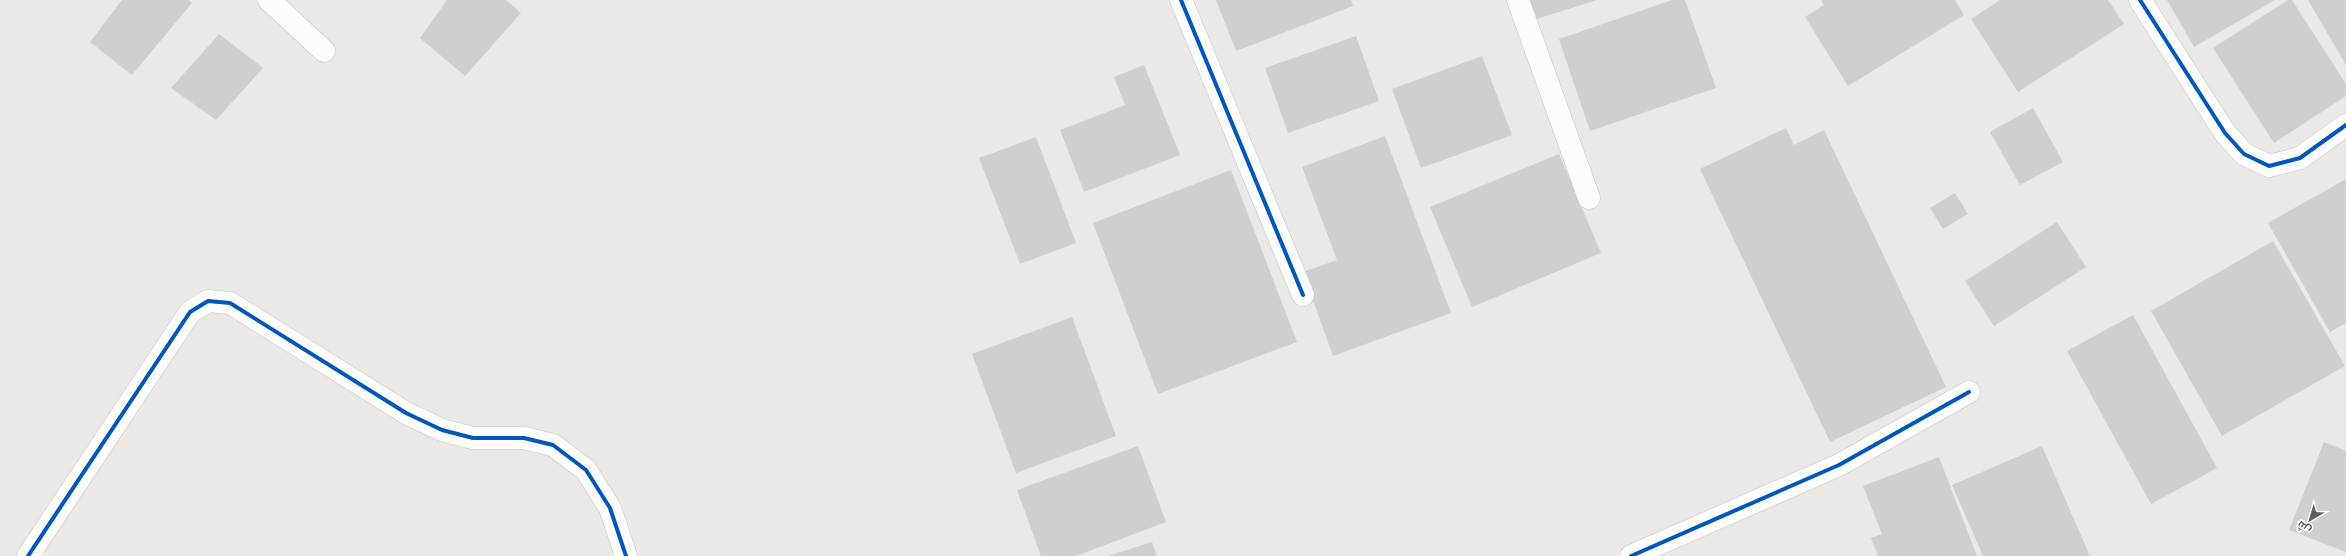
<svg xmlns="http://www.w3.org/2000/svg" width="2346" height="556" font-family="'Titillium Web',Cairo,sans-serif">
  <style>
    .building { fill: #d1cfce }
    .lines { fill: none; stroke-linecap: round; stroke-linejoin: round }
    .minor-casing { stroke: #c7c7c7; stroke-width: 23 }
    .minor { stroke: #fcfcfb; stroke-width: 22 }
    .cycleway-casing { stroke: #fff; stroke-width: 6 }
    .cycleway { stroke: #0057b8; stroke-width: 4 }
  </style>
  <rect width="100%" height="100%" fill="#ebe8e5"/>
  <path class="building" d="M122 0H189L192 3 132 75 90 42Z
    M447 0H506L521 13 465 76 420 38Z
    M1216 0H1351L1353 6 1236 51Z
    M1527 0H1597L1533 20Z
    M1672 0H1685L1716 88 1590 131 1559 39Z
    M1821 0H1955L1964 15 1848 86 1805 17 1824 5Z
    M2000 0H2108L2124 24 2018 92 1971 19Z
    M2167 0H2275L2194 47Z
    M2288 0H2292L2346 84V96L2274 143 2213 48Z
    M2308 0H2346V65Z
    M219 34 263 68 216 120 171 88Z
    M1356 36 1379 101 1288 133 1265 68Z
    M1482 56 1512 135 1421 168 1392 89Z
    M1144 65 1180 155 1084 192 1060 130 1125 105 1114 77Z
    M2033 108 2063 162 2020 185 1990 132Z
    M1786 128 1794 145 1824 130 1946 387 1830 442 1700 169Z
    M1385 136 1451 313 1333 356 1303 272 1337 260 1302 167Z
    M1036 137 1076 243 1020 264 979 158Z
    M1559 154 1601 253 1472 307 1430 207Z
    M1231 170 1297 342 1158 394 1093 223Z
    M2346 179V323L2330 332 2268 223Z
    M1955 193 1968 214 1943 229 1930 208Z
    M2057 222 2086 267 1994 326 1965 281Z
    M2273 241 2345 366 2222 436 2151 311Z
    M2133 315 2217 468 2151 504 2067 351Z
    M1072 317 1116 436 1016 473 972 354Z
    M2324 442 2346 451V552L2289 530Z
    M1138 446 1166 522 1076 556H1041L1017 490Z
    M2042 446 2090 556H1983L1952 485Z
    M1939 457 1977 556H1878L1871 538 1882 534 1863 486Z
    M1152 542 1157 556H1108Z"/>
  <g class="lines">
    <g class="minor-casing">
      <path id="minor" d="M269 0 324 51
        M1181 0 1303 295
        M1518 0 1589 198
        M2140 0 2225 133 2244 154 2269 166 2300 158 2346 125
        M28 556 190 312 208 301 230 303 406 413 442 430 473 438H524L553 445 586 470 610 508 626 556
        M1631 556 1839 465 1969 392"/>
    </g>
    <use href="#minor" class="minor"/>
    <g class="cycleway-casing">
      <path id="cycleway" d="M1181 0 1303 295
        M2140 0 2225 133 2244 154 2269 166 2300 158 2346 125
        M28 556 190 312 208 301 230 303 406 413 442 430 473 438H524L553 445 586 470 610 508 626 556
        M1631 556 1839 465 1969 392"/>
    </g>
    <use href="#cycleway" class="cycleway"/>
  </g>
  <g transform="translate(2310 520) rotate(218)" stroke="#ffffff" stroke-width="3" paint-order="stroke">
  <path d="M0-3L7 15L0 10L-7 15Z" fill="#5a6063"/>
  <text y="-6" font-size="11" font-weight="bold" text-anchor="middle" fill="#5a6063">ش</text>
  </g>
</svg>
